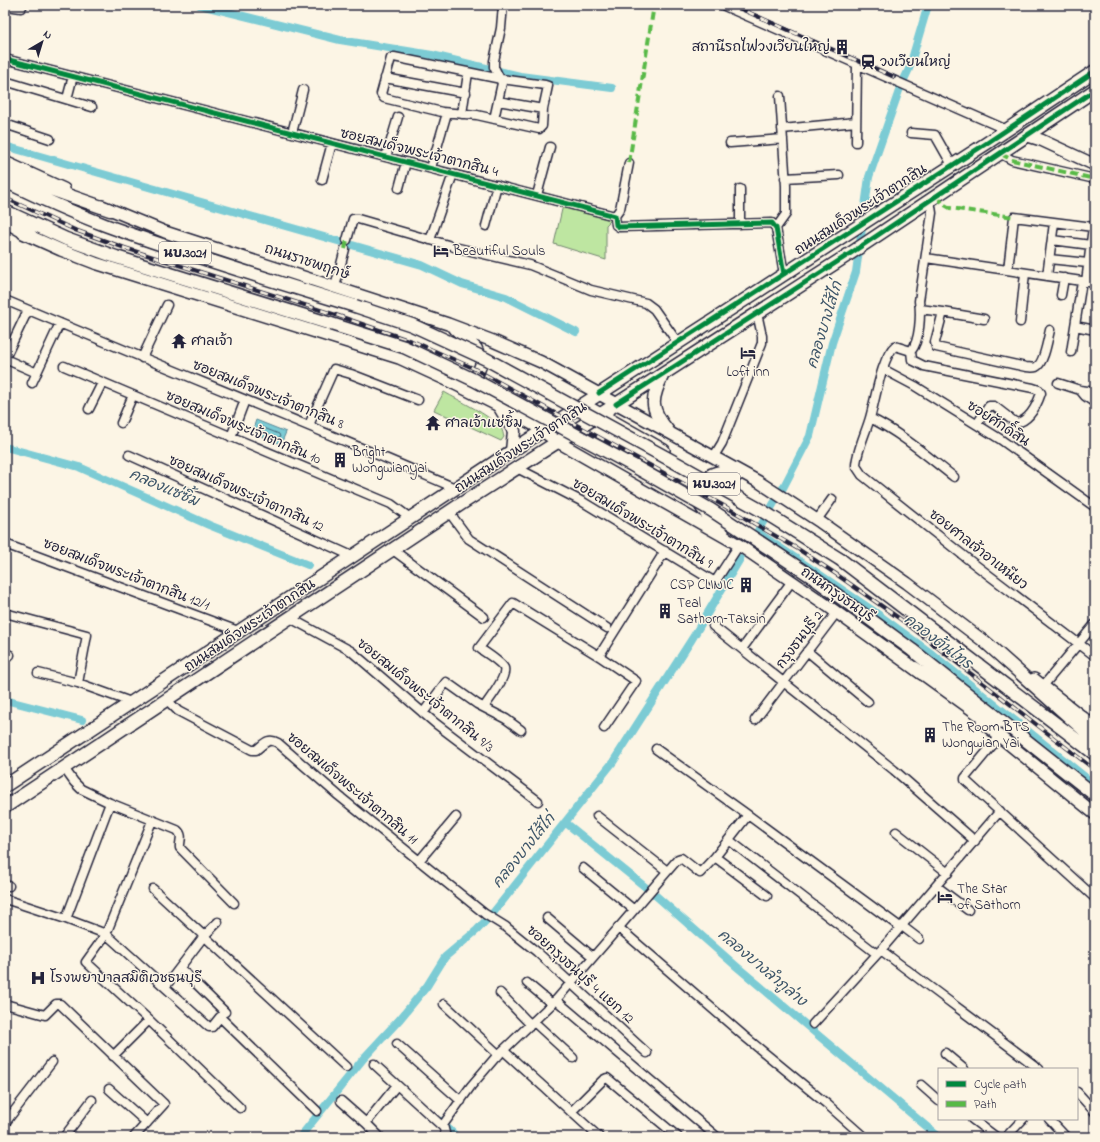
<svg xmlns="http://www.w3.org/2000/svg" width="1100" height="1142" font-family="'Indie Flower','Playpen Sans Thai',sans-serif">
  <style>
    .green { fill: #bee6a1; stroke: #70846e }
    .water { fill: #7bcbd4; stroke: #578797 }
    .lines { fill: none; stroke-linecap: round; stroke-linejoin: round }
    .shore { stroke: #466678; stroke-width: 1 }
    .canal { stroke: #7bcbd4; stroke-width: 8 }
    .street-casing { stroke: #22223b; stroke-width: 11 }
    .secondary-casing { stroke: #22223b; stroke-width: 14 }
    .primary-casing { stroke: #22223b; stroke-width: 15 }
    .street { stroke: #fcf5e5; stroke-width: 8 }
    .secondary { stroke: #fcf5e5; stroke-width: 11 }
    .primary { stroke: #fcf5e5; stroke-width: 12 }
    .rail-casing { stroke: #22223b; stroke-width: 4 }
    .rail { stroke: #fcf5e5; stroke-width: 2.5; stroke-dasharray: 8; stroke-linecap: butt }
    .primary-bridge-casing { stroke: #22223b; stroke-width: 15; stroke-linecap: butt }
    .primary-bridge { stroke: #fcf5e5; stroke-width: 12 }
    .quiet { stroke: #58b947; stroke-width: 4; stroke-dasharray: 8 4; stroke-linecap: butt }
    .cycleway-casing { stroke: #fcf5e5; stroke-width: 8 }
    .cycleway { stroke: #00873e; stroke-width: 5 }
    .labels { text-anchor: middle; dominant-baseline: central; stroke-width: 3; stroke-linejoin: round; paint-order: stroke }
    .shield { fill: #fcf5e5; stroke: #63616e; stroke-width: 1 }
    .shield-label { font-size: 13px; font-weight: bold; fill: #22223b }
    .poi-label { font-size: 14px; fill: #22223b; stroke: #fcf5e5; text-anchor: start }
    .street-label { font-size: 14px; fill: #22223b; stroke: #fcf5e5 }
    .water-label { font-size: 15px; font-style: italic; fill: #3d5569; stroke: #fcf5e5 }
  </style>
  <rect width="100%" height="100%" fill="#fcf5e5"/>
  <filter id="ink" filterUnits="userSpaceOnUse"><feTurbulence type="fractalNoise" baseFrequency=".025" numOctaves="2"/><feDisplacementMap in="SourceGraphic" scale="8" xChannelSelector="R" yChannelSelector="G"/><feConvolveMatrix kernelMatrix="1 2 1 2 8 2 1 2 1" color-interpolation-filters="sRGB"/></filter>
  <g filter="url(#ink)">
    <path class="green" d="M563 205 613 218 606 225V260L554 244Z
      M444 392C460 401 488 414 501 428 503 431 503 434 504 437L501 441 434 410Z"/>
    <path class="water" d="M256 420 286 432 281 444 252 432Z"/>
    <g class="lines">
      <path class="shore" d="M259 426 279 434 280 437 277 438 259 430 258 428Z"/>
      <path class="canal" d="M200 5 340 40 432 55 520 76 612 88
        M5 146 422 265 462 284 506 297 576 332
        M5 447 79 467 209 525 308 565
        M783 488 810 436 832 343 856 272 869 177 900 88 909 69 928 5
        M757 532 872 610 932 654 1095 785
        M755 536 774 503
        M5 700 82 720
        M566 823 654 894 736 966 939 1137
        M440 1121 457 1137
        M300 1137 363 1059 400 1019 427 986 445 957 477 930 493 913 613 762 692 639 740 559"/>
      <g class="street-casing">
        <path id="street" d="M7 5V6L21 8 23 5
          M722 5 1007 130
          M394 57 501 79 545 85 548 86 543 109 542 126 539 129 477 115 442 112 384 98 381 94 391 58Z
          M5 59 615 216 616 225 619 227 772 223 776 228 784 274
          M385 78 466 93
          M5 81 92 107
          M67 99 73 76
          M498 101 543 109
          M462 114 468 73
          M494 119 502 83 494 67V61L501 28 503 5
          M5 124 50 139
          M782 129 856 122
          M292 133 303 90
          M911 133 935 135 952 165
          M856 142 857 64
          M730 143 783 139
          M1001 154 1012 160 1095 179
          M386 157 398 117
          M431 168 447 113
          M785 178 839 175
          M322 180 332 143
          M399 188 406 162
          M537 195 550 147
          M930 200 932 213 919 301C921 314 920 341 911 351L895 346C882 356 875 401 870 418 866 432 856 453 856 466L862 475 969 560 1095 656
          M615 216 620 209 629 163
          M740 224V189
          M486 226 497 185
          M776 228 786 214V186L780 96
          M347 240 353 219H358L448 245
          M430 240 453 174
          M1052 240 1091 245
          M454 247 530 265 591 290 646 303 654 309 678 343
          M926 258 1095 283
          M1049 259 1088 263
          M1008 270 1014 217 1093 227 1086 282
          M1047 276 1054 223
          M1082 281 1075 326 1095 330
          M335 287 345 249
          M1061 295 1064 278
          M5 300C155 364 306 423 455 488
          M920 309 943 312 984 319
          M943 312 935 342 936 347 1026 367C1029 367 1033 368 1036 367 1044 364 1048 338 1050 330
          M1020 322 1025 273
          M911 351 912 360 924 366 1033 388 1039 390 1041 393C1037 405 1029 421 1016 423L994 406H989L977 424
          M1071 352 1075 326
          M5 358 28 310
          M142 358 167 305
          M5 359 37 373
          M64 366 391 504 410 518
          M883 369 915 386 1000 439 1095 507
          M32 383 60 323
          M1058 383 1080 390 1095 392
          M1080 390 1085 396 1095 403
          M89 409 102 383
          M870 418C901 433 927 456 954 477
          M121 423 133 395
          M309 425 334 369 351 374 418 400
          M231 437 245 400
          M129 455 352 556
          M714 456 722 443 762 343V336L757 313
          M517 468 583 502 715 582 739 545
          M449 512 469 539 607 628
          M817 520 832 499
          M5 544 238 631
          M393 550 484 617
          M5 613 87 635 78 683
          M290 618 351 651 435 723 538 801
          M713 626 894 770 975 841
          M742 649 792 581
          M807 651 868 702
          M5 654 10 655
          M599 656 665 551
          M38 673 78 683 131 702
          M1043 686 1095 624
          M167 700 178 711 252 750H256C264 744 268 737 278 743L339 796 485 914 506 927 537 952 647 1053
          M484 707C489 700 507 677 504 668 501 662 485 652 479 648L513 603 599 656 636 681 604 728
          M423 713 446 682 477 704 506 719 521 730
          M755 720 837 612
          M1000 736 965 778V780L1095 898
          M656 749 748 815 900 927
          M64 768 74 782 81 789 110 803 177 830C184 836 179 841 180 848L234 903
          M597 816 667 871
          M152 821 106 934 86 962 149 1020 240 1108
          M896 832 948 873
          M729 840 877 954
          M715 857 767 896
          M419 861 456 817
          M583 868 633 909
          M5 885 9 886
          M936 886 968 910
          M153 889 346 1067
          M5 899 66 919 106 934 209 1027H212L220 1017 317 1111
          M547 918 593 957
          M66 919 110 803
          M902 926 919 939
          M618 927 744 1036 828 1105 864 1137
          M881 950C933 990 987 1029 1039 1069
          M180 968 225 1012
          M527 983 552 1004
          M165 987 204 936 218 922
          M500 993 531 1025
          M556 1000 717 1137
          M5 1004 45 1015 56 1004H60L164 1104 134 1137
          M444 1004 499 1055
          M534 1022 573 1058
          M813 1024 881 950 1000 811
          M397 1044 461 1101
          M504 1051 599 1137
          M945 1053 964 1069
          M113 1056 149 1020
          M374 1064 443 1127
          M921 1085 939 1101
          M109 1089 147 1123
          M1077 1092 1095 1112
          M341 1101 366 1123
          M571 1112 603 1080 607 1078 678 1137
          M972 1119 996 1137
          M1049 1119 1066 1137
          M5 1123 52 1062
          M64 1137 92 1100
          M380 1137 366 1123 397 1085
          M445 1137V1133L443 1125 471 1086 495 1058 556 1000 678 859 681 858 700 873 715 857 748 815
          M1006 1137 1023 1119"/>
      </g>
      <g class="secondary-casing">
        <path id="secondary" d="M1028 136 1041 140 1095 165
          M5 162 64 189
          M102 206 165 232 448 324 493 341 541 362 759 482 820 522 907 583 990 646
          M23 233 61 250 95 263 399 358 449 381 499 406 534 425 558 442 739 545 825 604 922 674
          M455 329 476 348 482 362 477 375 465 383
          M583 404 664 450
          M723 531C715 523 705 515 700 505 697 499 698 492 701 486 708 470 723 469 738 475
          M1034 679 1095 727
          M982 722 1095 814"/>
      </g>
      <g class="primary-casing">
        <path id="primary" d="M5 173 110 210
          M5 181C38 197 71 212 105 225 187 255 271 280 355 306
          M5 211 66 239 116 257 331 324
          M5 221 31 236
          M663 374C651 399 649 408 668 431
          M499 406 514 431 512 451
          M841 560 1068 733 1095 754
          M811 576 912 650 1095 795
          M984 641 1095 740
          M915 668 994 725
          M5 786 542 431 987 143 1095 71
          M5 807 461 504 851 253 1095 90"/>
      </g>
      <use href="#street" class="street"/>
      <use href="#secondary" class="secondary"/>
      <use href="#primary" class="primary"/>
      <g class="rail-casing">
        <path id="rail" d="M732 5 894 77
          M5 198 75 230 125 248 336 315 417 343 473 368 726 507 798 549 836 574 903 621 1095 770"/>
      </g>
      <use href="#rail" class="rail"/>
      <g class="primary-bridge-casing">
        <path id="primary-bridge" d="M355 306 412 325 486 359 678 464 764 512 841 560
          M331 324 404 347 474 380 632 465 711 510 811 576"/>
      </g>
      <use href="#primary-bridge" class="primary-bridge"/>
      <path class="quiet" d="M1001 154 1012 160 1095 179
        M629 163 654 5
        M937 196 943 204 950 208 1014 217
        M345 249 347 240"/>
      <g class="cycleway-casing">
        <path id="cycleway" d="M5 59 615 216 616 225 619 227 772 223 776 228 784 274
          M599 393 987 143 1095 71
          M616 404 851 253 1095 90"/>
      </g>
      <use href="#cycleway" class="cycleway"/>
    </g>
  </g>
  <defs>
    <g id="building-bare" transform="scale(1.2)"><path d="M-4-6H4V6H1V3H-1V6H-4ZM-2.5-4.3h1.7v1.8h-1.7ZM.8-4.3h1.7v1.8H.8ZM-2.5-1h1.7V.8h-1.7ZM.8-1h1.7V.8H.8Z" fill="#22223b" stroke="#fcf5e5" stroke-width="2.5" paint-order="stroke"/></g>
    <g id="station-bare" transform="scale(1.2)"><path d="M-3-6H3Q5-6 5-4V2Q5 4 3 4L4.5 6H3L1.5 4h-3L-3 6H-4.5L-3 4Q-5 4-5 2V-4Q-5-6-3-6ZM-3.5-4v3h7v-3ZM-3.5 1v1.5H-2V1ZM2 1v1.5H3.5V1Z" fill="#22223b" stroke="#fcf5e5" stroke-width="2.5" paint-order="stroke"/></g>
    <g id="hotel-bare" transform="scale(1.2)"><path d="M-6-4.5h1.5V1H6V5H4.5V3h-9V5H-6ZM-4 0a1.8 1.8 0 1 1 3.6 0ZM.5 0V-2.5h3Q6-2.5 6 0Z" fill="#22223b" stroke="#fcf5e5" stroke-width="2.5" paint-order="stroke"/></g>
    <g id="temple-bare" transform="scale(1.2)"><path d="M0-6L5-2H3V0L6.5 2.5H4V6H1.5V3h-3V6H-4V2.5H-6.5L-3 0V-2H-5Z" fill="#22223b" stroke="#fcf5e5" stroke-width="2.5" paint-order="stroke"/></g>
    <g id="hospital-bare" transform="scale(1.2)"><path d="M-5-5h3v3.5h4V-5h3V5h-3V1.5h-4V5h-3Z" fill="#22223b" stroke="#fcf5e5" stroke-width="2.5" paint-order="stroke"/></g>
  </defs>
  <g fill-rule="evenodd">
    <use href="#building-bare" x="842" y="47"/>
    <use href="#station-bare" x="868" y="62"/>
    <use href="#hotel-bare" x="441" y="251"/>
    <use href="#temple-bare" x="179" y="341"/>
    <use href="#hotel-bare" x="748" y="353"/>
    <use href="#temple-bare" x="433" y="423"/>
    <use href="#building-bare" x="340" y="460"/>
    <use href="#building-bare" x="746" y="585"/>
    <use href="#building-bare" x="665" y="611"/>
    <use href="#building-bare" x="930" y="735"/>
    <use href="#hotel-bare" x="945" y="897"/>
    <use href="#hospital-bare" x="38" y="978"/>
  </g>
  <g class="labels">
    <g class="shield">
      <rect x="159" y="242" width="52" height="22" rx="3"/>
      <rect x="688" y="473" width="52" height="22" rx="3"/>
    </g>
    <g class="shield-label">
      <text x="185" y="253">นบ.3021</text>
      <text x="714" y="484">นบ.3021</text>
    </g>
    <g class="poi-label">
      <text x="830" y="47" text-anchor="end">สถานีรถไฟวงเวียนใหญ่</text>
      <text x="880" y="62">วงเวียนใหญ่</text>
      <text x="453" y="251">Beautiful Souls</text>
      <text x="191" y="341">ศาลเจ้า</text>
      <text x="748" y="372" text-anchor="middle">Loft inn</text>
      <text x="445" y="423">ศาลเจ้าแซ่ซิ้ม</text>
      <text x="352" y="452">Bright<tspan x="352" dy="16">Wongwianyai</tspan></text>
      <text x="734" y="585" text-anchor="end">CSP CLINIC</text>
      <text x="677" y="603">Teal<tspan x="677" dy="16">Sathorn–Taksin</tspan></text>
      <text x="942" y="727">The Room BTS<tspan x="942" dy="16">Wongwian Yai</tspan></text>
      <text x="957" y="889">The Star<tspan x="957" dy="16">of Sathorn</tspan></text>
      <text x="50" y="978">โรงพยาบาลสมิติเวชธนบุรี</text>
    </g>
    <g class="street-label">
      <text transform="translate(419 153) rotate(14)">ซอยสมเด็จพระเจ้าตากสิน 4</text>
      <text transform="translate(861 210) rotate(-33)">ถนนสมเด็จพระเจ้าตากสิน</text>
      <text transform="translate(307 262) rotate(18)">ถนนราชพฤกษ์</text>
      <text transform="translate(268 395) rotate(22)">ซอยสมเด็จพระเจ้าตากสิน 8</text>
      <text transform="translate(998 424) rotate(33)">ซอยศักดิ์สิน</text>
      <text transform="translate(243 428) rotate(23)">ซอยสมเด็จพระเจ้าตากสิน 10</text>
      <text transform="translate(521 448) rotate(-33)">ถนนสมเด็จพระเจ้าตากสิน</text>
      <text transform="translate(246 494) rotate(24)">ซอยสมเด็จพระเจ้าตากสิน 12</text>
      <text transform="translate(642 524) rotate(31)">ซอยสมเด็จพระเจ้าตากสิน 9</text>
      <text transform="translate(978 550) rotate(38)">ซอยศาลเจ้าอาเหนียว</text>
      <text transform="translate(126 575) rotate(21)">ซอยสมเด็จพระเจ้าตากสิน 12/1</text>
      <text transform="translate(837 595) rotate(35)">ถนนกรุงธนบุรี</text>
      <text transform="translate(250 626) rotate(-34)">ถนนสมเด็จพระเจ้าตากสิน</text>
      <text transform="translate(800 640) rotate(-53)">กรุงธนบุรี 2</text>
      <text transform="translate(425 696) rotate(39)">ซอยสมเด็จพระเจ้าตากสิน 9/3</text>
      <text transform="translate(352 789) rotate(40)">ซอยสมเด็จพระเจ้าตากสิน 11</text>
      <text transform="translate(580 975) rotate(42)">ซอยกรุงธนบุรี 4 แยก 12</text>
    </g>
    <g class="water-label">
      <text transform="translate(825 325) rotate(-73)">คลองบางไส้ไก่</text>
      <text transform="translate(164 488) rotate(23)">คลองแซ่ซิ้ม</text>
      <text transform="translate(938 642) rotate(37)">คลองต้นไทร</text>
      <text transform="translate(524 851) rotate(-51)">คลองบางไส้ไก่</text>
      <text transform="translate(762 968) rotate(40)">คลองบางลำภูล่าง</text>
    </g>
  </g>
  <rect width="1100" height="1142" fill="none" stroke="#fcf5e5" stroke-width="20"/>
  <rect x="10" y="10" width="1080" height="1122" fill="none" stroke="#22223b" stroke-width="1.5" filter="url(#ink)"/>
  <rect x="938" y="1068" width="140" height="52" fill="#fcf5e5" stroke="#a5a1a1"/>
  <rect x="946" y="1081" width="20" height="6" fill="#00873e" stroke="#a5a1a1"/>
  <text x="974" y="1088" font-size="12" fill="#22223b">Cycle path</text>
  <rect x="946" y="1101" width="20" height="6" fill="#58b947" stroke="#a5a1a1"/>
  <text x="974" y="1108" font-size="12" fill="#22223b">Path</text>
  <g transform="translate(42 42) rotate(38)" stroke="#fcf5e5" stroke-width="3" paint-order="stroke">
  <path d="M0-3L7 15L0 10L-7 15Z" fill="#22223b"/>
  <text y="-6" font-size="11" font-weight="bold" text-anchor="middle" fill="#22223b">N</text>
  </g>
</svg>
